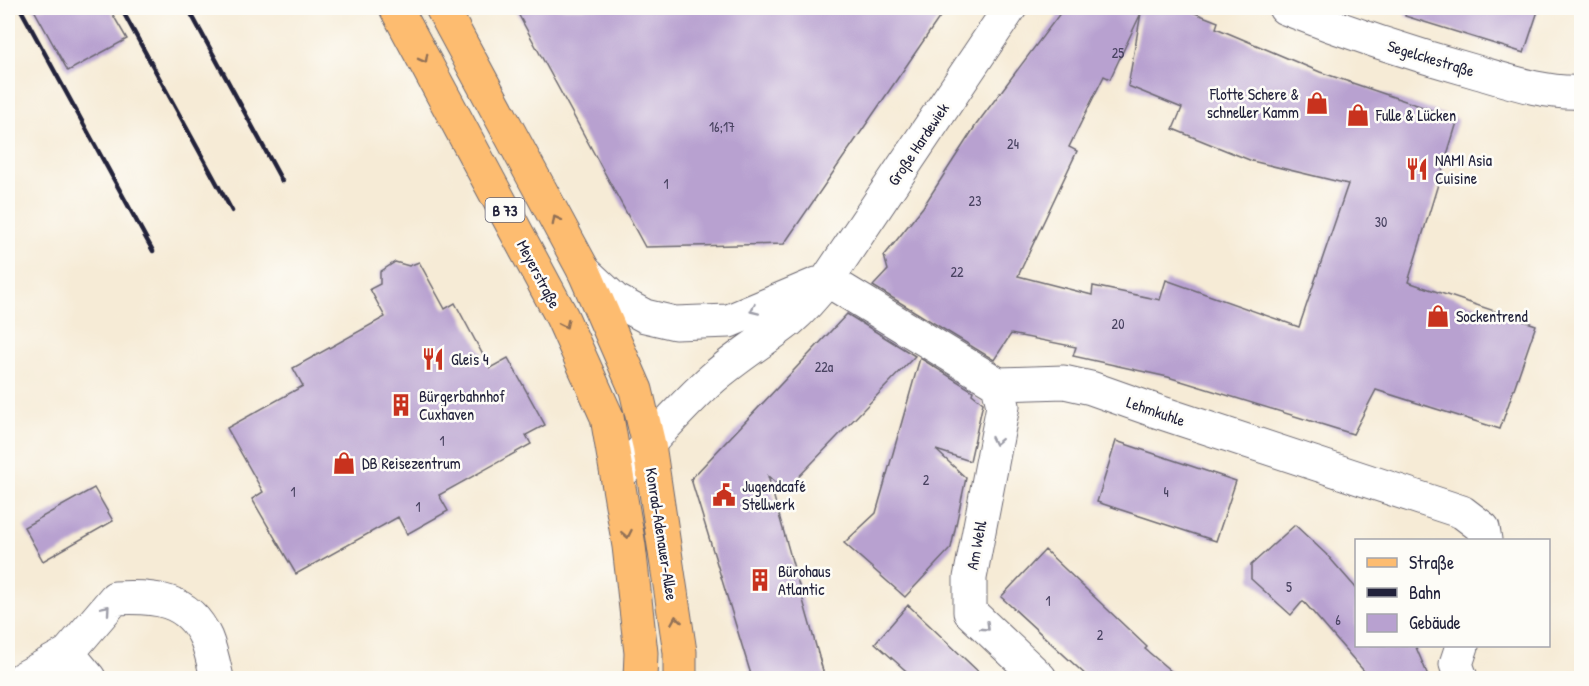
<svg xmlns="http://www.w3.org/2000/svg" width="1589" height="686" font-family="'Patrick Hand',sans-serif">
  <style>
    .building { fill: #b8a1d0; fill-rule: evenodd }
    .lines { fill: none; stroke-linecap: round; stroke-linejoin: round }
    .minor-casing { stroke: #6c6871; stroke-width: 35 }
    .major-casing { stroke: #6c6871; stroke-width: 35 }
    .minor { stroke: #fff; stroke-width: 33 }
    .major { stroke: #fdbc70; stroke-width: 33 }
    .rail { stroke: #22223b; stroke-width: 4.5 }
    .oneway { stroke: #906f56 }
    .oneway2 { stroke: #9c9ca7 }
    .labels { text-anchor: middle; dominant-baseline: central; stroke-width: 5; stroke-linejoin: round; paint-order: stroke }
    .number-label { font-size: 14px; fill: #484260 }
    .shield { fill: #fdfcf7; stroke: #646373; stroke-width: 1.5 }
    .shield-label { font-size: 15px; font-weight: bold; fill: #22223b }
    .street-label { font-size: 16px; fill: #22223b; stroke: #fdfcf7 }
    .poi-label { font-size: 16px; fill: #22223b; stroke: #fdfcf7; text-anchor: start }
  </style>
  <rect width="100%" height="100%" fill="#fdfcf7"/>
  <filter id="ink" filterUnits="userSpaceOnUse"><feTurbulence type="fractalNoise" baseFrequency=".0167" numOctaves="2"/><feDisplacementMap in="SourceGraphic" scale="12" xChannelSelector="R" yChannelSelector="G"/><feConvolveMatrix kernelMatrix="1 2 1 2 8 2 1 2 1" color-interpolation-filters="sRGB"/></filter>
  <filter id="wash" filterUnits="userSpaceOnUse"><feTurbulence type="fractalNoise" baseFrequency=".008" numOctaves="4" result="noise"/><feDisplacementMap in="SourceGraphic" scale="24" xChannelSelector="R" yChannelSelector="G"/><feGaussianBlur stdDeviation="1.35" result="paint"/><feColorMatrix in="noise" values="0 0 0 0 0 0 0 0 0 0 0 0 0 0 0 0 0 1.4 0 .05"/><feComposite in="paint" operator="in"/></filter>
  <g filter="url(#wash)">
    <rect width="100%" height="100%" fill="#f6ebd6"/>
    <g id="blocks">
      <path class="building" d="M33 8H109L127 39 68 71Z
        M515 8H946L784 244 645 247Z
        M1064 8H1182L1218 22 1216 28 1320 72 1458 119 1408 282 1536 325 1500 429 1376 390 1353 434 1168 377 1073 356 1076 347 1011 334 994 360 873 286 888 270 884 256 923 207 976 125ZM1141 13 1128 86 1182 108 1173 129 1252 161 1348 184 1299 327 1166 280 1160 300 1093 286 1092 295 1018 276 1077 151 1069 147 1104 76 1110 79Z
        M1406 8H1539L1524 53 1405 16Z
        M395 262 409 266 419 262 445 309 455 303 490 368 508 358 545 425 526 435 531 444 439 495 448 511 407 534 398 517 296 574 252 499 263 492 227 428 303 386 293 368 385 317 370 289 380 284V272Z
        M847 314 915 356 785 491 768 476 825 678H752L691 479Z
        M920 358 973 391 972 394 983 403 970 461 936 450 966 478 951 548 905 597 844 543 876 513Z
        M1116 441 1236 481 1216 541 1097 502Z
        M94 488 113 521 43 561 24 527Z
        M1295 525 1328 556 1356 588V645H1415L1429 678H1370L1303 601 1291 615 1251 579V565Z
        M1045 550 1147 647 1145 649 1179 678H1089L1001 597Z
        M908 605 985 678H914L875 643Z"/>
    </g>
  </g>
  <g filter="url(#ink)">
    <use href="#blocks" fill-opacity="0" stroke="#6c6871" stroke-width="1.5"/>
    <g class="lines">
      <g class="minor-casing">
        <path id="minor" d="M1285 8C1348 33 1412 54 1477 72 1511 82 1547 94 1582 92
          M584 271 615 300 645 316 675 323 729 321 817 284
          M827 280 998 384 1064 382 1091 388 1156 411 1462 512 1483 528 1485 540
          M998 384 1003 406 970 578V612L1040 678
          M618 476C650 444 679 408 713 378 737 357 765 340 790 320 804 308 816 294 827 280L1010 8
          M68 653 89 678
          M23 678 68 653 115 598C154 596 188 598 206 638 211 650 214 665 217 678
          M1461 678 1456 664 1462 646"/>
      </g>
      <g class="major-casing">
        <path id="major" d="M396 8 562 317 607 417 629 546 641 653 640 678
          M442 8 584 271 636 390 649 445 680 652V678"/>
      </g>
      <use href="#minor" class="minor"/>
      <use href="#major" class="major"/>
      <path class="rail" d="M20 8 153 251
        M121 8 232 211
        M188 8 282 181"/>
    </g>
    <defs><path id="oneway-chevron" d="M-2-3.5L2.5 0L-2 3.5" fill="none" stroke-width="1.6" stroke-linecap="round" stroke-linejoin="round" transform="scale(1.5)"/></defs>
    <g class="oneway">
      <use href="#oneway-chevron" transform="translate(424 59) rotate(62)"/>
      <use href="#oneway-chevron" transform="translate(556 220) rotate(-118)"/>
      <use href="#oneway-chevron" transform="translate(565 324) rotate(65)"/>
      <use href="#oneway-chevron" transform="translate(627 534) rotate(79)"/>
      <use href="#oneway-chevron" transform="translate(676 620) rotate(-99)"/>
    </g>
    <g class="oneway2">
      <use href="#oneway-chevron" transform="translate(754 310) rotate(156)"/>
      <use href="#oneway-chevron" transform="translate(996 441) rotate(101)"/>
      <use href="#oneway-chevron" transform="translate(106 609) rotate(-49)"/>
      <use href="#oneway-chevron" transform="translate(986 627) rotate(44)"/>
    </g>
  </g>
  <defs>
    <g id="shop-bare" transform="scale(1.8)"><path d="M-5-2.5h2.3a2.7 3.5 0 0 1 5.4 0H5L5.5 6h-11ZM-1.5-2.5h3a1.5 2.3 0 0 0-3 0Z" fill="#c8321e" stroke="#fdfcf7" stroke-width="2.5" paint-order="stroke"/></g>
    <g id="restaurant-bare" transform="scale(1.8)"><path d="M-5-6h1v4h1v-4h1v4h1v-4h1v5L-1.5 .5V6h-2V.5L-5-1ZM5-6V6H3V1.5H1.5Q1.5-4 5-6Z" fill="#c8321e" stroke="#fdfcf7" stroke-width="2.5" paint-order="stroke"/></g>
    <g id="building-bare" transform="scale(1.8)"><path d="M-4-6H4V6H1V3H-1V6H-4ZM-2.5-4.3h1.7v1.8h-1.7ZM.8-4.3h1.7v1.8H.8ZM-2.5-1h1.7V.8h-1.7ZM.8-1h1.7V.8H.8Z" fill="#c8321e" stroke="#fdfcf7" stroke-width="2.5" paint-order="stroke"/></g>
    <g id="civic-bare" transform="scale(1.8)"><path d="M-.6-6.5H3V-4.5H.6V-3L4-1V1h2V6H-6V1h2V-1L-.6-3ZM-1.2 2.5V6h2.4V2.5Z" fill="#c8321e" stroke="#fdfcf7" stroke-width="2.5" paint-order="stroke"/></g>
  </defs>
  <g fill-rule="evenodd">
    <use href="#shop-bare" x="1317" y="103"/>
    <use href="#shop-bare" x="1358" y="115"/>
    <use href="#restaurant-bare" x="1417" y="169"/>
    <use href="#shop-bare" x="1438" y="316"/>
    <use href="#restaurant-bare" x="433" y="359"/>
    <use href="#building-bare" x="401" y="405"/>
    <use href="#shop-bare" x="344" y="463"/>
    <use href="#civic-bare" x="724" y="495"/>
    <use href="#building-bare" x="760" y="580"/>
  </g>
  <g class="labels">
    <g class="number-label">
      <text x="1118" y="52">25</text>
      <text x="722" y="126">16;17</text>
      <text x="1013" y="143">24</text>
      <text x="666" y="183">1</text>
      <text x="975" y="200">23</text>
      <text x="1381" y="221">30</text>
      <text x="957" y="271">22</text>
      <text x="1118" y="323">20</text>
      <text x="824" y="366">22a</text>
      <text x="442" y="440">1</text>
      <text x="926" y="479">2</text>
      <text x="293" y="491">1</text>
      <text x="1166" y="491">4</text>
      <text x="418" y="506">1</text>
      <text x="1289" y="586">5</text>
      <text x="1048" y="600">1</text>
      <text x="1338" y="619">6</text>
      <text x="1100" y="634">2</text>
    </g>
    <rect class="shield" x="485.5" y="198" width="39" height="24" rx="4.5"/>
    <g class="shield-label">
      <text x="505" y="210">B 73</text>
    </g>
    <g class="street-label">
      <text transform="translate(1431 58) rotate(17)">Segelckestraße</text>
      <text transform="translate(918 144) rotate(-56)">Große Hardewiek</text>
      <text transform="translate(539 274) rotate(62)">Meyerstraße</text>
      <text transform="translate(1156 411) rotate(19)">Lehmkuhle</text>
      <text transform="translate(662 534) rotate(81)">Konrad-Adenauer-Allee</text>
      <text transform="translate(976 545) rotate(-79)">Am Wehl</text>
    </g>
    <g class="poi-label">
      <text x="1299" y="94" text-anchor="end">Flotte Schere &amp;<tspan x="1299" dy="18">schneller Kamm</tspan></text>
      <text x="1376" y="115">Fulle &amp; Lücken</text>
      <text x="1435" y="160">NAMI Asia<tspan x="1435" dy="18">Cuisine</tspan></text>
      <text x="1456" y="316">Sockentrend</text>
      <text x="451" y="359">Gleis 4</text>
      <text x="419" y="396">Bürgerbahnhof<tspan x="419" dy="18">Cuxhaven</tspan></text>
      <text x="362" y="463">DB Reisezentrum</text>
      <text x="742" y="486">Jugendcafé<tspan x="742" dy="18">Stellwerk</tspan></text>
      <text x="778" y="571">Bürohaus<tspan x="778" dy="18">Atlantic</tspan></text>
    </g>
  </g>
  <rect width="1589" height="686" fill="none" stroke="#fdfcf7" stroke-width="30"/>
  <rect x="1355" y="539" width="195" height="108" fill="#fdfcf7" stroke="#a5a5ac" stroke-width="1.5"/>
  <rect x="1367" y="558" width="30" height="9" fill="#fdbc70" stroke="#a5a5ac" stroke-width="1.5"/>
  <text x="1409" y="569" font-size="18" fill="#22223b">Straße</text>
  <rect x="1367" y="588" width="30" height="9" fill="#22223b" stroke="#a5a5ac" stroke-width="1.5"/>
  <text x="1409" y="599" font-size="18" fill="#22223b">Bahn</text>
  <rect x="1367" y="614" width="30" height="18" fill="#b8a1d0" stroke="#a5a5ac" stroke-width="1.5"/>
  <text x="1409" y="629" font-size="18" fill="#22223b">Gebäude</text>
</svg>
